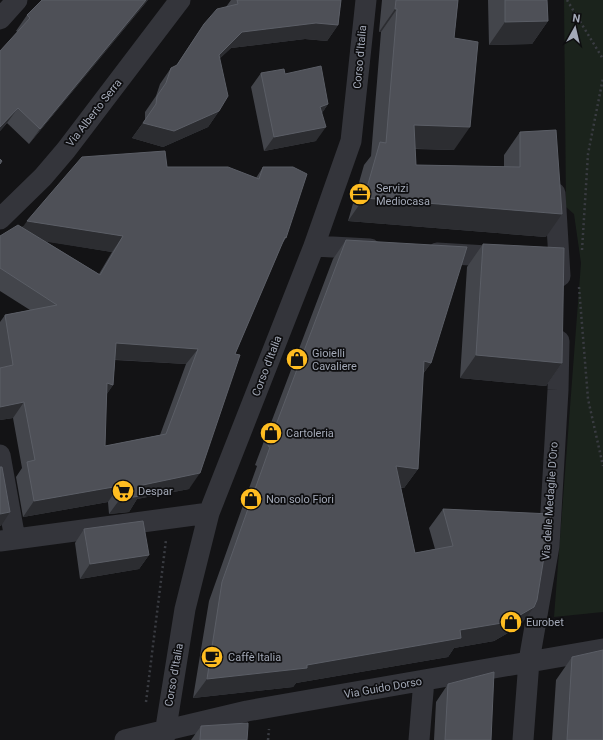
<svg xmlns="http://www.w3.org/2000/svg" width="603" height="740" font-family="Roboto,sans-serif">
  <style>
    .green { fill: #1b231c }
    .lines { fill: none; stroke-linecap: round; stroke-linejoin: round }
    .path { stroke: #3a3c42; stroke-width: 2.5; stroke-dasharray: 2 3; stroke-linecap: butt }
    .minor { stroke: #34353b; stroke-width: 21 }
    .wall { fill: #43454b; fill-rule: evenodd }
    .shaded-wall { fill: #2c2d31 }
    .building { fill: #4e5057; stroke: #5b5e66; fill-rule: evenodd }
    .labels { text-anchor: middle; dominant-baseline: central; stroke-width: 3.5; stroke-linejoin: round; paint-order: stroke }
    .street-label { font-size: 11px; fill: #a3a9b7; stroke: #0e0e10 }
    .poi-label { font-size: 11px; fill: #a3a9b7; stroke: #0e0e10; text-anchor: start }
  </style>
  <rect width="100%" height="100%" fill="#131315"/>
  <path class="green" d="M564 0H603V612L554 617 581 263 574 214 566 207Z"/>
  <g class="lines">
    <path class="path" d="M567 0 603 59
      M582 250 588 154 603 78
      M579 287 588 399 603 466
      M146 702 166 540
      M268 740 269 729"/>
    <path class="minor" d="M0 19 17 0
      M555 193 560 276
      M0 219 43 177 66 150 180 0
      M314 246 370 249
      M437 253 504 257
      M0 455 15 539
      M0 541 209 513
      M125 740 247 711 603 649
      M164 740 185 609 209 513 314 246 351 141 366 0
      M419 740 424 680
      M523 740 529 661 549 546 558 390 559 341"/>
  </g>
  <path class="wall" d="M148 0 29 144 7 123 0 131V51L18 32 16 31 27 15Z
    M231 0H341L338 25 327 41 305 39 231 48 220 58 219 111 208 127 163 147 132 138 145 120V112L156 96 160 84 171 68 176 66 204 24 226 7Z
    M382 0H458L454 38V150L415 149 416 165 504 167V155L520 132 546 237 348 221 364 165 371 156 381 32H379Z
    M488 0H547L548 21 532 44 489 45Z
    M261 73 285 74 328 104 322 113 316 141 264 151 251 87Z
    M167 167 256 178 263 167 286 238 282 244 235 354 189 489 137 499 129 512 109 514 108 502 23 517 16 477 22 468 13 418 0 420V322L5 315 30 310 0 291V236ZM45 241 112 252 99 274ZM115 360 186 364 160 435 105 446 106 395 113 385Z
    M346 240 431 363 423 374 418 469 404 488H401L415 553 435 549 429 528 443 509 520 626 494 641 454 648 448 657 296 683 293 687 193 698 209 601 257 466 255 465 333 259Z
    M483 244 562 363 546 386 460 378 467 267Z
    M84 529 149 555 139 569 80 579 75 543Z
    M572 657 603 740H552L556 680Z
    M448 684 491 740H434L436 702Z
    M201 726 247 740H191Z"/>
  <path class="shaded-wall" d="M146 0H148L29 144 40 129Z
    M395 9H397L381 32H379Z
    M548 21 532 44 489 45 505 22Z
    M316 23 338 25 327 41 305 39 231 48 208 70 219 55 242 32Z
    M328 104 318 119 320 107Z
    M18 108 7 123 0 131V127Z
    M219 111 208 127 163 147 132 138 143 123Z
    M414 125 470 127 454 150 398 148Z
    M326 127 316 141 264 151 274 137Z
    M364 198 562 214 546 237 348 221Z
    M27 221 123 236 112 252 16 237Z
    M116 343 198 349 186 364 105 359Z
    M476 355 562 363 546 386 460 378Z
    M424 361 431 363 417 382Z
    M107 383 113 385 102 401Z
    M24 402 13 418 0 420V407Z
    M396 466 418 469 404 488 383 485Z
    M200 473 189 489 137 499 129 512 109 514 120 499 138 486Z
    M119 486 108 502 23 517 34 501Z
    M10 512 1 526H0V514Z
    M149 555 139 569 80 579 90 564Z
    M534 607 520 626 494 641 454 648 448 657 296 683 293 687 193 698 207 679 307 665 460 630Z"/>
  <path class="building" d="M42 0H146L40 129 18 108 0 127V51L30 18 27 15Z
    M237 0H341L338 25 316 23 242 32 219 55 228 96 219 111 174 131 143 123 156 104 157 96 166 83 171 68 177 65 204 24 217 9 238 4Z
    M396 0H458L454 38 478 42 470 127 414 125 416 165 520 167V132L556 130 562 214 364 198 380 142 386 143 397 9H395Z
    M505 0H547L548 21 505 22Z
    M321 66 328 104 320 107 326 127 274 137 261 73 284 69 285 74Z
    M165 151 167 167H228L259 179 263 167H293L307 174 286 238 285 237 235 354 240 355 200 473 138 486 140 496 120 499 119 486 34 501 27 462 35 460 24 402 0 407V368L13 365 5 315 57 305 0 268V236L18 225 100 275 123 236 27 221 82 157ZM116 343 198 349 166 434 105 446 107 383 113 385Z
    M0 159 2 161 0 164Z
    M346 240 467 247 431 363 424 361 418 469 396 466 415 553 453 546 443 509 551 514 537 600 534 607 508 622 460 630 461 638 307 665V668L207 679 222 582 270 447 268 446Z
    M483 244 564 248 562 363 476 355Z
    M0 467H2L10 512 0 514Z
    M143 521 149 555 90 564 84 529Z
    M603 650V740H567L572 657Z
    M494 672 491 740H445L448 684Z
    M248 723V726L247 740H200L201 726Z"/>
  <defs>
    <g id="office-disc" transform="scale(1.15)"><circle r="9.5" fill="#ffbd21" stroke="#0e0e10"/><path d="M-6-3h4V-5.5h4V-3h4V5H-6ZM-1-4.5V-3h2v-1.5ZM-6 0V1H6V0Z" fill="#111"/></g>
    <g id="shop-disc" transform="scale(1.15)"><circle r="9.5" fill="#ffbd21" stroke="#0e0e10"/><path d="M-5-2.5h2.3a2.7 3.5 0 0 1 5.4 0H5L5.5 6h-11ZM-1.5-2.5h3a1.5 2.3 0 0 0-3 0Z" fill="#111"/></g>
    <g id="supermarket-disc" transform="scale(1.15)"><circle r="9.5" fill="#ffbd21" stroke="#0e0e10"/><path d="M-6-5.5h2.5l.6 2H6L4.5 2H-2.5L-4.4-4H-6ZM-1.5 3.2a1.3 1.3 0 1 0 .1 0ZM3 3.2a1.3 1.3 0 1 0 .1 0Z" fill="#111"/></g>
    <g id="cafe-disc" transform="scale(1.15)"><circle r="9.5" fill="#ffbd21" stroke="#0e0e10"/><path d="M-5.5-4.5H6V0H3Q3 3.5 0 3.5H-2.5Q-5.5 3.5-5.5 0ZM3-3.2v2h1.7v-2ZM-6 4.5H4V6H-6Z" fill="#111"/></g>
  </defs>
  <g fill-rule="evenodd">
    <use href="#office-disc" x="360" y="194"/>
    <use href="#shop-disc" x="297" y="359"/>
    <use href="#shop-disc" x="271" y="433"/>
    <use href="#supermarket-disc" x="123" y="491"/>
    <use href="#shop-disc" x="251" y="499"/>
    <use href="#shop-disc" x="511" y="622"/>
    <use href="#cafe-disc" x="212" y="657"/>
  </g>
  <g class="labels">
    <g class="street-label">
      <text transform="translate(360 57) rotate(-85)">Corso d'Italia</text>
      <text transform="translate(94 113) rotate(-52)">Via Alberto Serra</text>
      <text transform="translate(267 366) rotate(-69)">Corso d'Italia</text>
      <text transform="translate(550 501) rotate(-86)">Via delle Medaglie D'Oro</text>
      <text transform="translate(174 675) rotate(-80)">Corso d'Italia</text>
      <text transform="translate(383 688) rotate(-10)">Via Guido Dorso</text>
    </g>
    <g class="poi-label">
      <text x="376" y="188">Servizi<tspan x="376" dy="13">Mediocasa</tspan></text>
      <text x="312" y="353">Gioielli<tspan x="312" dy="13">Cavaliere</tspan></text>
      <text x="286" y="433">Cartoleria</text>
      <text x="138" y="491">Despar</text>
      <text x="266" y="499">Non solo Fiori</text>
      <text x="526" y="622">Eurobet</text>
      <text x="228" y="657">Caffè Italia</text>
    </g>
  </g>
  <g transform="translate(575 28) rotate(8)" stroke="#0e0e10" stroke-width="3" paint-order="stroke">
  <path d="M0-3L7 15L0 10L-7 15Z" fill="#a3a9b7"/>
  <text y="-6" font-size="11" font-weight="bold" text-anchor="middle" fill="#a3a9b7">N</text>
  </g>
</svg>
